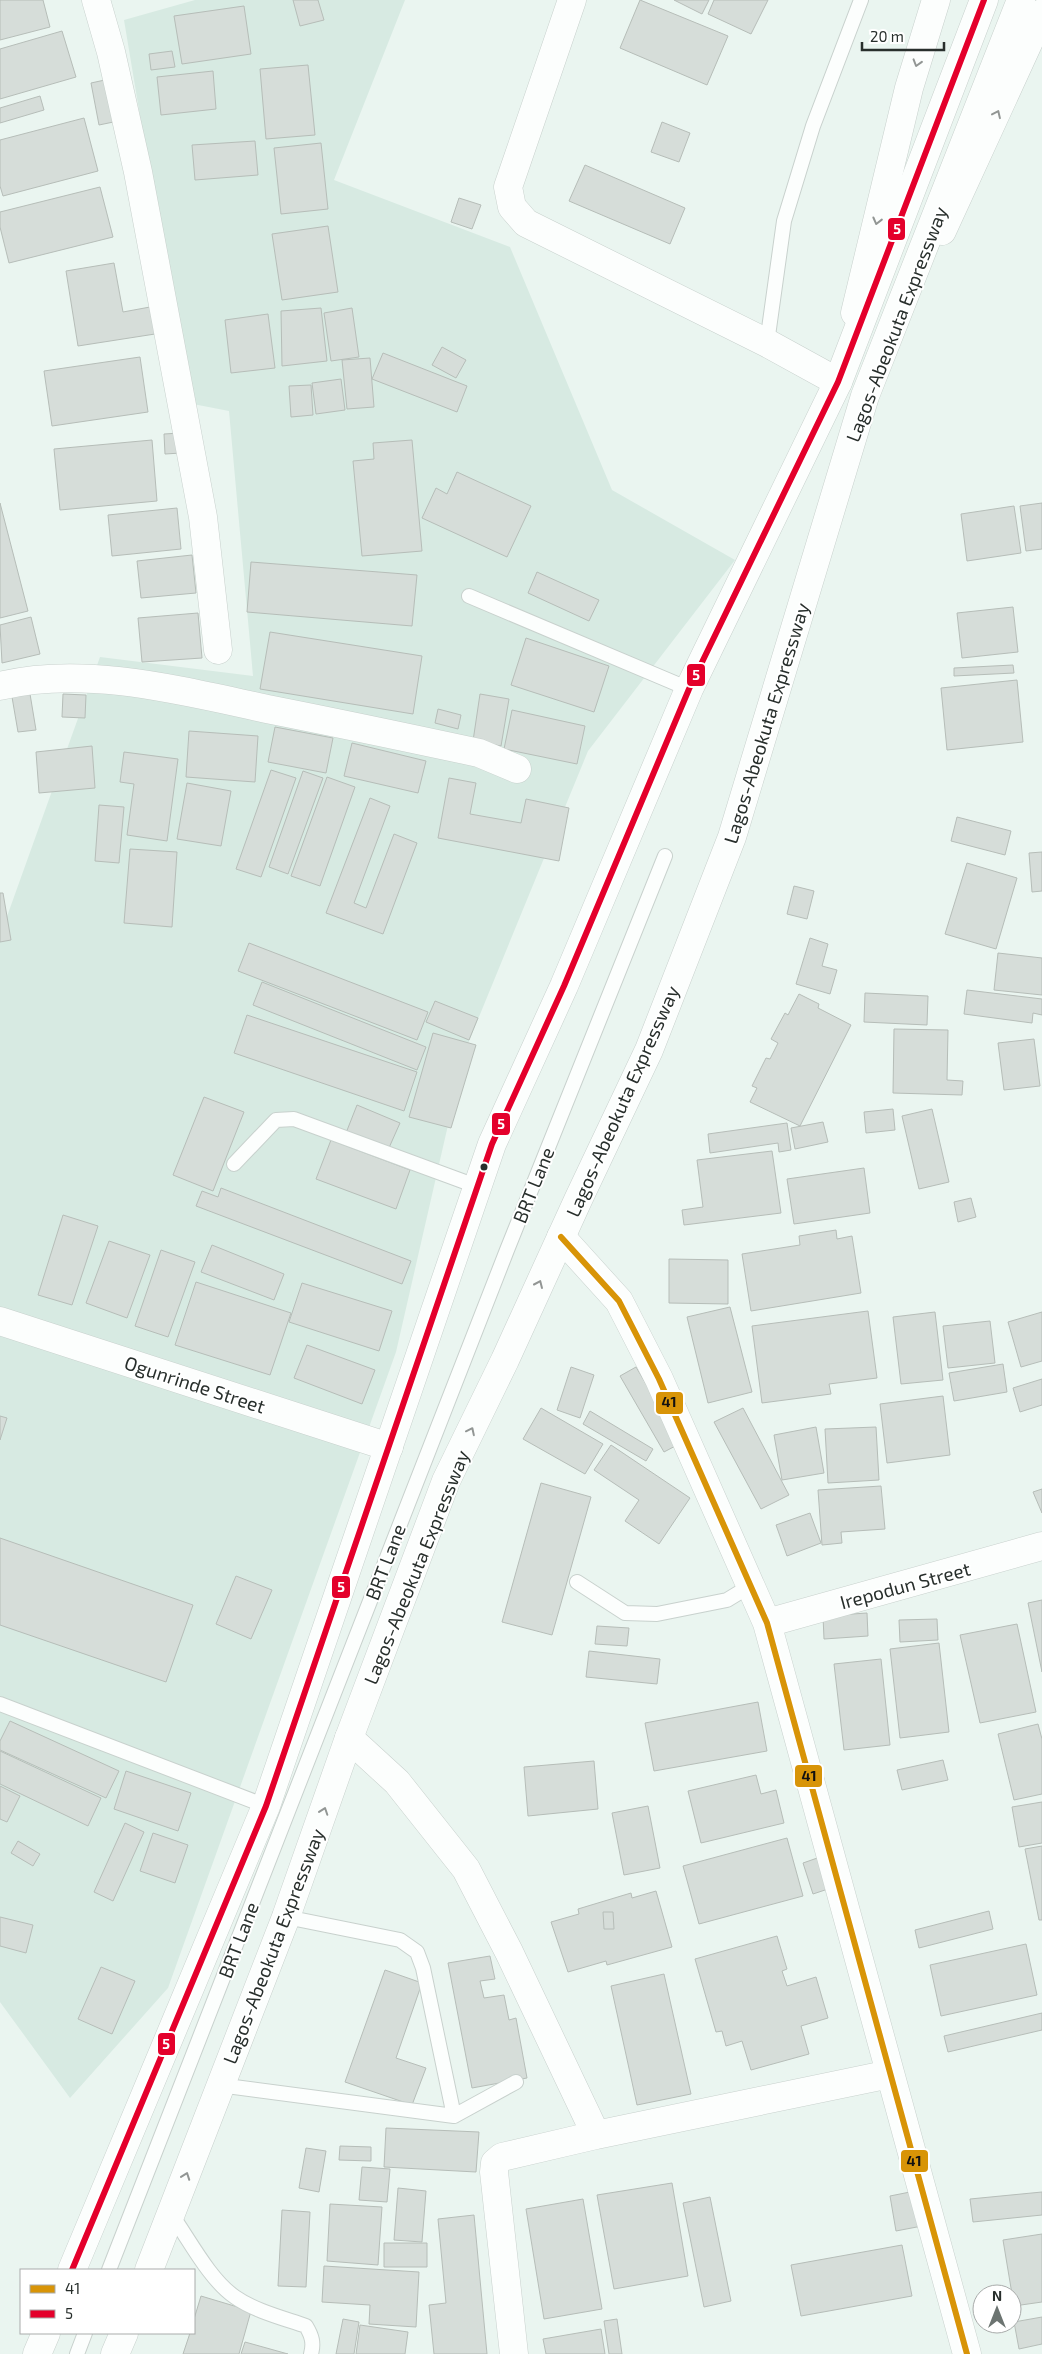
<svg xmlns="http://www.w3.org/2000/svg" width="1042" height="2354" font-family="'Exo 2',sans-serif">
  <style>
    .built { fill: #d7eae2 }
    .building { fill: #d6ddd9; stroke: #b6bdb8 }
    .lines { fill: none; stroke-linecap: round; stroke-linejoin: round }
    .lane-casing { stroke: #c8d1cd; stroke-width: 16 }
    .street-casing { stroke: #c8d1cd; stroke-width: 29 }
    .primary-casing { stroke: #c8d1cd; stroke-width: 29 }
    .highway-casing { stroke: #c8d1cd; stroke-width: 29 }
    .lane { stroke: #fcfefd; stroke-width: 14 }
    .street { stroke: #fcfefd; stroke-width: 28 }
    .primary { stroke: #fcfefd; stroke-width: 28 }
    .highway { stroke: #fcfefd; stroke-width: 28 }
    .bus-1-casing { stroke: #fff; stroke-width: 10 }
    .bus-2-casing { stroke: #fff; stroke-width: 10 }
    .bus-1 { stroke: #d89407; stroke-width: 6 }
    .bus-2 { stroke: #e4002b; stroke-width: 6 }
    .oneway { stroke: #929694 }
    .bus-dot { fill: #282f2c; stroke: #fff; stroke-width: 2 }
    .labels { text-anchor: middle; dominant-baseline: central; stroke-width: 4; stroke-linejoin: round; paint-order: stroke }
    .street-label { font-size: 19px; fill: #282f2c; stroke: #fff }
    .line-badge { stroke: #fff; stroke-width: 2 }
    .badge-label { font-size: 14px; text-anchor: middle; font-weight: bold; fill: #fff }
    .pale-badge-label { font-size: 14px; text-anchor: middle; font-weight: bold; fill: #111 }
  </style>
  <rect width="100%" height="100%" fill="#eaf5f0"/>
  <path class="built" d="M195 0H405L334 180 510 247 612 490 735 560 588 751 465 1051 396 1352 168 1988 70 2098 0 2002V936L100 657 253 676 229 411 188 403 124 20Z"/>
  <path class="building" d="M0 0H43L50 27 0 40Z
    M293 0H318L324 20 300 26Z
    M640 0 728 36 707 85 620 48Z
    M674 0H709L702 14Z
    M714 0H768L751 34 708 14Z
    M244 6 251 54 182 64 174 16Z
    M62 31 76 77 0 99V49Z
    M172 51 175 67 151 70 149 54Z
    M308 65 315 135 266 139 260 69Z
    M213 71 216 109 161 115 157 77Z
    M114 78 123 120 99 125 91 83Z
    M40 96 44 110 0 123V108Z
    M84 118 98 171 3 196 0 186V140Z
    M662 122 690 133 679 162 651 152Z
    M255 141 258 175 195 180 192 145Z
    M321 143 328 209 281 214 274 148Z
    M585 165 685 208 670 244 569 201Z
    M100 187 113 237 9 263 0 227V212Z
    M459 198 481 205 472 229 451 222Z
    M328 226 338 292 282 300 272 234Z
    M114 263 123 312 150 307 155 334 78 346 66 271Z
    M321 308 327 361 282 366 281 311Z
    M352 308 359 357 331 361 324 313Z
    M268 314 275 368 231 373 225 320Z
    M442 347 466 360 456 378 432 365Z
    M383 353 467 386 457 412 372 379Z
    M140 357 148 412 52 426 44 371Z
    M370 358 374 407 347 409 342 360Z
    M341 379 345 410 316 414 312 383Z
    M311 385 313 415 291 417 289 386Z
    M180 433 181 453 165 454 164 434Z
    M152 440 157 501 60 510 54 449Z
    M412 440 422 551 362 556 353 461 374 459 373 443Z
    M457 472 531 506 507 557 422 518 436 488 447 494Z
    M0 503 28 611 0 618Z
    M1042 503V549L1026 551 1020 506Z
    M1014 506 1021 553 967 561 961 514Z
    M177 508 181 549 112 556 108 515Z
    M192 555 196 593 141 598 137 561Z
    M251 562 417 575 412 626 247 612Z
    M537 572 599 600 589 621 528 593Z
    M1013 607 1018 652 962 658 957 613Z
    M198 613 202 658 142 662 138 618Z
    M31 617 40 654 2 663 0 625Z
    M270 632 422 656 413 714 260 689Z
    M526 638 609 666 594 712 511 685Z
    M1013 665 1014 673 954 676V668Z
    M1017 680 1023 742 947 750 941 688Z
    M30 694 36 730 18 732 12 697Z
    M63 694 86 695 85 718 62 717Z
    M480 694 509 699 501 746 473 741Z
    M438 709 461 715 458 729 435 723Z
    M512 710 585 726 577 764 504 749Z
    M275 727 333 738 326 773 268 762Z
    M189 731 258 736 255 782 186 777Z
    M352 743 426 761 418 793 344 776Z
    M92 746 95 788 39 793 36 752Z
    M124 752 178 759 167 841 127 835 134 784 120 782Z
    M271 770 296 778 261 877 236 869Z
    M303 771 323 778 288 874 269 867Z
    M327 777 355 787 320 886 291 876Z
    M449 778 476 783 470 814 521 823 526 799 569 808 559 861 438 838Z
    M187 783 231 791 221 846 177 839Z
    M370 798 390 806 354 903 366 908 394 834 417 843 383 934 326 913Z
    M99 805 124 807 119 863 95 861Z
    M957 817 1011 831 1005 855 951 841Z
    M130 849 177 852 172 927 124 923Z
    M1042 852V891L1032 892 1029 853Z
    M967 863 1017 878 996 949 945 934Z
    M794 886 814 891 807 919 787 914Z
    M0 893H3L11 940 0 942Z
    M810 938 828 944 822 966 837 970 830 994 796 984Z
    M249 943 428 1012 417 1040 238 971Z
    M998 953 1042 958V995L994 990Z
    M262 982 426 1047 417 1070 253 1005Z
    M967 990 1042 999V1015L1033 1013 1032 1023 964 1014Z
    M865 993 928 996 927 1025 864 1022Z
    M799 994 819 1004 818 1008 851 1025 800 1126 750 1102 757 1088 752 1086 766 1058 770 1059 778 1043 771 1039 785 1013 788 1015Z
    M435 1001 478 1018 469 1040 426 1022Z
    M247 1015 417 1072 404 1111 234 1053Z
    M894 1029 948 1030 947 1080 963 1081 962 1095 893 1093Z
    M433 1033 476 1045 451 1128 409 1117Z
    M1034 1039 1040 1086 1004 1090 998 1043Z
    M204 1097 244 1112 213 1191 173 1175Z
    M357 1105 400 1123 388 1150 346 1133Z
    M893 1109 895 1130 866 1133 864 1112Z
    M932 1109 949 1182 919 1189 902 1116Z
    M823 1122 828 1142 795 1149 791 1128Z
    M787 1123 791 1150 779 1152 778 1143 710 1153 708 1134Z
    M331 1140 410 1170 396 1209 316 1179Z
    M772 1151 781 1213 684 1225 682 1210 703 1207 697 1160Z
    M864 1168 870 1213 794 1224 787 1179Z
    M221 1188 411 1261 402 1284 196 1206 202 1191 218 1197Z
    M971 1198 976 1217 958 1222 954 1202Z
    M63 1215 98 1226 72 1305 38 1295Z
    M836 1230 837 1239 852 1236 861 1293 751 1311 742 1254 800 1245 799 1236Z
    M109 1241 150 1255 127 1318 86 1303Z
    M212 1245 284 1274 274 1300 201 1272Z
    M161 1250 195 1262 168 1337 135 1326Z
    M669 1259 728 1260V1304L669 1303Z
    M196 1282 291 1313 270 1375 175 1345Z
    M302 1283 392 1311 379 1351 289 1322Z
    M730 1307 752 1392 708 1403 687 1317Z
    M868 1311 877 1378 829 1384 831 1394 762 1403 752 1326Z
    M935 1312 943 1380 901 1384 893 1317Z
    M1042 1312V1361L1021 1367 1008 1322Z
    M990 1321 995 1363 948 1368 943 1326Z
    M307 1345 375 1370 362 1404 294 1378Z
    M1003 1364 1007 1392 954 1401 949 1373Z
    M571 1367 594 1375 580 1418 557 1410Z
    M636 1367 681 1443 664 1452 620 1376Z
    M1042 1379V1405L1020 1412 1013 1388Z
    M943 1396 950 1455 887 1463 880 1404Z
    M541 1408 603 1444 585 1474 523 1439Z
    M743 1408 789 1495 761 1509 714 1422Z
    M590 1411 653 1449 646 1461 583 1424Z
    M0 1416 7 1418 0 1440Z
    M816 1427 824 1473 782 1480 774 1435Z
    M876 1427 879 1480 828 1483 825 1429Z
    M611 1445 690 1498 659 1544 625 1521 639 1500 594 1470Z
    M541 1483 591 1497 552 1635 502 1622Z
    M881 1486 885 1529 841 1532 842 1543 822 1545 818 1490Z
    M1042 1489V1513L1033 1492Z
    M810 1513 821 1543 787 1556 776 1525Z
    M0 1538 193 1605 166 1682 0 1625Z
    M236 1576 272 1590 251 1639 216 1624Z
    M1042 1600V1672L1028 1603Z
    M867 1613 868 1636 824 1639 823 1616Z
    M937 1619 938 1640 900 1642 899 1620Z
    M1017 1624 1036 1712 980 1723 960 1635Z
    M597 1626 629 1628 627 1646 595 1644Z
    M939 1643 949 1732 900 1738 890 1649Z
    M589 1651 660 1659 657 1684 586 1677Z
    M881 1659 890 1745 844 1750 834 1664Z
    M758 1702 767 1751 654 1771 645 1723Z
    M10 1721 119 1771 106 1798 0 1750V1741Z
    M1038 1724 1042 1739V1794L1014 1800 998 1734Z
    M0 1751 101 1798 88 1826 0 1784Z
    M943 1760 948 1780 902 1790 897 1770Z
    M594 1761 598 1809 528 1816 524 1767Z
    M126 1771 191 1793 178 1831 114 1809Z
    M756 1775 761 1794 776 1790 784 1823 701 1843 688 1791Z
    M0 1786 20 1796 7 1822 0 1819Z
    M1042 1802V1843L1019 1847 1012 1807Z
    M648 1806 660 1868 624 1875 612 1813Z
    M125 1823 144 1832 113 1901 94 1892Z
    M153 1833 188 1845 175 1883 140 1871Z
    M787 1838 803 1896 699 1924 683 1866Z
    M18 1841 40 1854 33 1866 11 1853Z
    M1042 1846V1920H1039L1025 1849Z
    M823 1856 834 1887 813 1894 803 1863Z
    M656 1891 672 1947 607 1965 606 1961 568 1972 551 1922 579 1914 578 1909 631 1893 632 1898Z
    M989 1911 993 1929 919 1948 915 1930Z
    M603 1912H613L614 1929H604Z
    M0 1917 33 1925 26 1953 0 1946Z
    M777 1936 787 1969 782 1971 787 1986 816 1977 828 2018 801 2026 809 2054 751 2070 742 2041 726 2046 722 2031 716 2032 695 1959Z
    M1026 1944 1037 1995 941 2016 930 1965Z
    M490 1956 495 1979 480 1981 484 1998 504 1995 509 2020 516 2018 527 2078 472 2088 448 1963Z
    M101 1967 135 1981 112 2034 78 2019Z
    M385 1970 422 1983 396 2058 426 2068 412 2105 345 2082Z
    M664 1974 691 2094 637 2105 611 1986Z
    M1042 2013V2030L948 2052 944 2036Z
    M386 2128 479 2132 476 2172 384 2167Z
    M340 2146 371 2147V2161L339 2160Z
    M306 2148 326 2151 319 2192 299 2188Z
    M362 2167 390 2169 387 2202 359 2200Z
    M672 2183 688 2276 614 2289 597 2195Z
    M398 2188 426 2191 422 2242 394 2240Z
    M915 2191 922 2226 896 2231 890 2196Z
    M1042 2192V2215L973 2222 970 2199Z
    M710 2197 731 2301 704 2307 683 2203Z
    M583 2199 602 2309 544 2319 526 2209Z
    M330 2204 382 2207 378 2265 327 2261Z
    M282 2210 310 2212 306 2287 278 2286Z
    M474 2215 487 2354H434L429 2305 446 2303 438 2219Z
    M1042 2234V2302L1014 2306 1003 2240Z
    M384 2243H427V2267H384Z
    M902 2245 912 2296 801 2316 791 2265Z
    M324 2266 419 2272 416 2327 369 2324 370 2305 322 2302Z
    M201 2296 251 2311 239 2354H183L190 2333H194V2319Z
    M1042 2317V2344L1019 2349 1014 2322Z
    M343 2319 359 2322 354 2354H336Z
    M617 2319 622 2354H609L604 2321Z
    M360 2325 408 2332 405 2354H356Z
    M601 2329 605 2354H546L543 2339Z
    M245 2342 288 2354H241Z"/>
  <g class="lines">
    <g class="lane-casing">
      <path id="lane" d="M767 343 784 221 813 126 861 0
        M469 596 689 689
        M234 1164 276 1120 294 1119 476 1186
        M577 1582 625 1613 657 1614 727 1600 750 1586
        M0 1704 266 1806
        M286 1917 400 1940 417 1952 423 1968 454 2116
        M219 2085 454 2116 516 2082
        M171 2214C189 2239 209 2279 235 2297 255 2311 283 2318 306 2326 312 2336 314 2343 311 2354
        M109 2270 507 1250 665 856
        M77 2354 85 2333"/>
    </g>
    <g class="street-casing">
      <path id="street" d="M96 0 111 52 138 172 203 517 218 650
        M572 0 508 187 512 207 526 223 767 343 838 382
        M0 686C85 665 183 691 267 709 338 723 409 738 479 753L517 769
        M561 1237 619 1301 659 1379 767 1623 967 2354
        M0 1321 389 1447
        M767 1623 1042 1546
        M349 1738 397 1782 466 1869 509 1952 596 2135
        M514 2354 494 2172 495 2163 502 2157 596 2135 890 2074"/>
    </g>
    <g class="primary-casing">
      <path id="primary" d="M942 231 1042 13
        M855 313 909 88 936 0"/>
    </g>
    <g class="highway-casing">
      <path id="highway" d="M72 2270 266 1806 492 1144 564 986 689 689 838 382 984 0
        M149 2270 286 1917 349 1738 446 1481 505 1360 578 1200 649 1050 732 837 865 396 1021 0
        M37 2354 46 2333
        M115 2354 124 2333"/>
    </g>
    <use href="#lane" class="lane"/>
    <use href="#street" class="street"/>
    <use href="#primary" class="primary"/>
    <use href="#highway" class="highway"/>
    <g class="bus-1-casing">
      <path id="bus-1" d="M561 1237 619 1301 659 1379 767 1623 967 2354"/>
    </g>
    <g class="bus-2-casing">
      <path id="bus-2" d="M72 2270 266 1806 492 1144 564 986 689 689 838 382 984 0"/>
    </g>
    <use href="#bus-1" class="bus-1"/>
    <use href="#bus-2" class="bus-2"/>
  </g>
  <defs><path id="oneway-chevron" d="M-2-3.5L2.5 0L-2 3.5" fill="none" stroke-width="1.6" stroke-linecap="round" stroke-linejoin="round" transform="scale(1.25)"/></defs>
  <g class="oneway">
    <use href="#oneway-chevron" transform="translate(917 63) rotate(107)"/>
    <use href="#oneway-chevron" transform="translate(997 114) rotate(-65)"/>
    <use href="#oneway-chevron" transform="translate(877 221) rotate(104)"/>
    <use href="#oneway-chevron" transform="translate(539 1284) rotate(-66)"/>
    <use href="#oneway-chevron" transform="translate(471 1431) rotate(-64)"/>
    <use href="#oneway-chevron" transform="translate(324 1811) rotate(-71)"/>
    <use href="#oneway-chevron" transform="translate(186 2176) rotate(-70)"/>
  </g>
  <circle class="bus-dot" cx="484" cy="1167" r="4.5"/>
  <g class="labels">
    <g class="street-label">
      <text transform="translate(896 324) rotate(-69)">Lagos-Abeokuta Expressway</text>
      <text transform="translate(766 723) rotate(-73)">Lagos-Abeokuta Expressway</text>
      <text transform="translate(622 1101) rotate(-66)">Lagos-Abeokuta Expressway</text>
      <text transform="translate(533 1185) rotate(-68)">BRT Lane</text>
      <text transform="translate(195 1384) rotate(18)">Ogunrinde Street</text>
      <text transform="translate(385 1562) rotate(-69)">BRT Lane</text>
      <text transform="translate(416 1567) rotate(-68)">Lagos-Abeokuta Expressway</text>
      <text transform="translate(905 1585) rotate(-15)">Irepodun Street</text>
      <text transform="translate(238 1940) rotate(-69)">BRT Lane</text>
      <text transform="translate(273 1946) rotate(-69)">Lagos-Abeokuta Expressway</text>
    </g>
  </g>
  <g class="line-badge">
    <rect x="887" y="217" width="19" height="24" rx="5" fill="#e4002b"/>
    <rect x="686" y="663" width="20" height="24" rx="5" fill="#e4002b"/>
    <rect x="491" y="1112" width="20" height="24" rx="5" fill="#e4002b"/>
    <rect x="655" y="1391" width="29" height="24" rx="5" fill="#d89407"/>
    <rect x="331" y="1575" width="20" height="24" rx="5" fill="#e4002b"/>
    <rect x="794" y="1764" width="29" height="24" rx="5" fill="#d89407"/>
    <rect x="157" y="2032" width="19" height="24" rx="5" fill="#e4002b"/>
    <rect x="900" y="2149" width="29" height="24" rx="5" fill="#d89407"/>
  </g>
  <g class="badge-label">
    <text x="897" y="234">5</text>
    <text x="696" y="680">5</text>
    <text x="501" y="1129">5</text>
    <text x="341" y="1592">5</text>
    <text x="166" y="2049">5</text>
  </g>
  <g class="pale-badge-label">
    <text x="669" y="1407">41</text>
    <text x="809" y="1781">41</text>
    <text x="914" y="2166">41</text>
  </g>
  <rect x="20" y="2269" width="175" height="65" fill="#ffffff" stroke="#a9acab"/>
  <rect x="30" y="2285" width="25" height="8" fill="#d89407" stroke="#a9acab"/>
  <text x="65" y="2294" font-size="15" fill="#282f2c">41</text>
  <rect x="30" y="2310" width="25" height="8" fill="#e4002b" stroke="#a9acab"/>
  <text x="65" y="2319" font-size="15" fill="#282f2c">5</text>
  <g transform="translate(997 2309)"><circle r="24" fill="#ffffff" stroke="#a9acab"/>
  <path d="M0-4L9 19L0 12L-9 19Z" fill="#6c7471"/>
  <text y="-8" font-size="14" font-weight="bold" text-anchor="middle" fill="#282f2c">N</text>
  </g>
  <path d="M862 42v8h82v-8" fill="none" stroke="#282f2c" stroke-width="2.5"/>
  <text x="870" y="42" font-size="15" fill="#282f2c" stroke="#ffffff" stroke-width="4" paint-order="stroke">20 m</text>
</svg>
